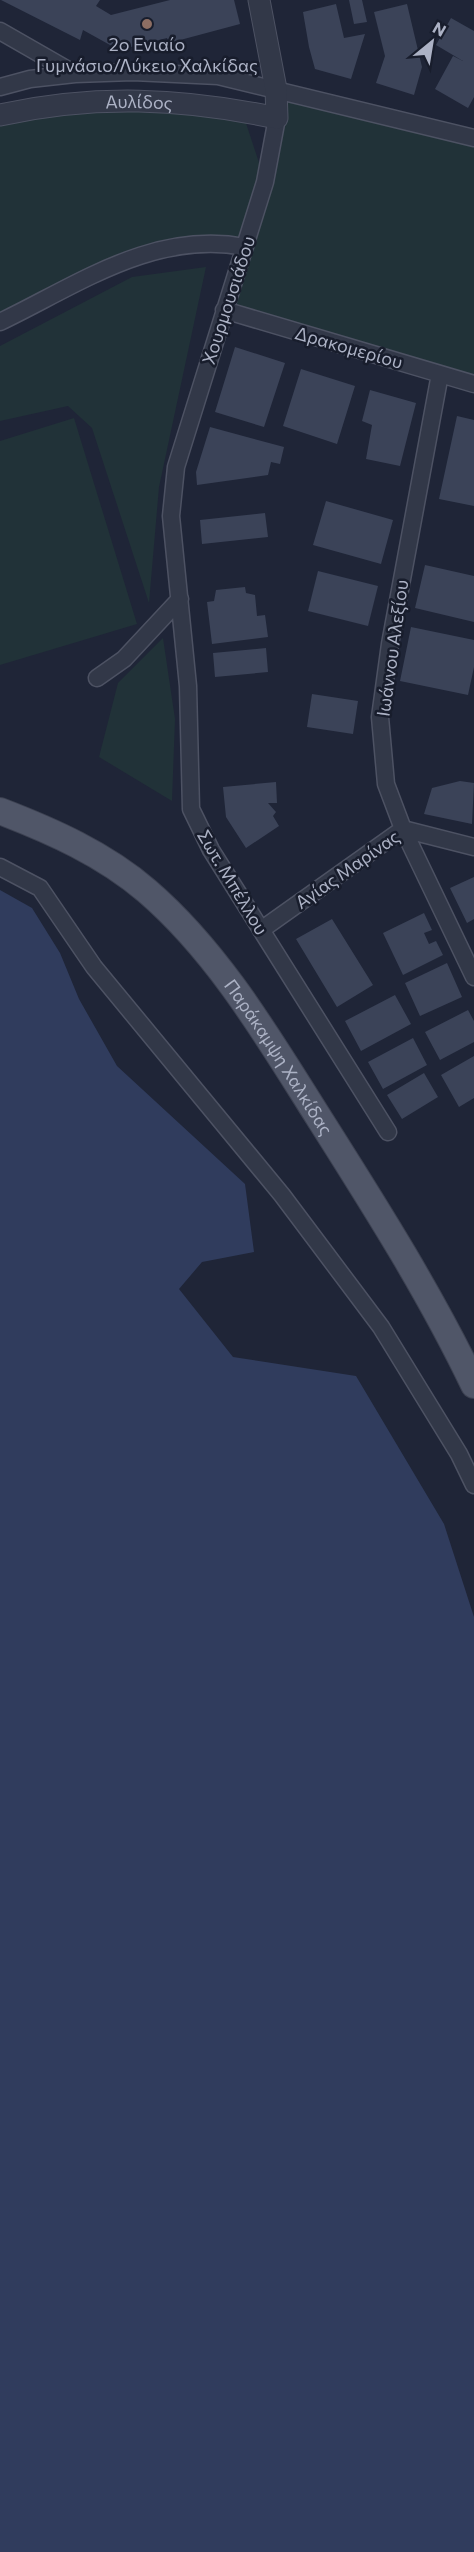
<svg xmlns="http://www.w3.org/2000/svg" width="474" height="2552" font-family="Commissioner,sans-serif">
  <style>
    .green { fill: #213238 }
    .water { fill: #303c5d }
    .building { fill: #3b4358 }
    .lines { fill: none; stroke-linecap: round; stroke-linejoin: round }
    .minor-casing { stroke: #4d5263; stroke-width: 19 }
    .tertiary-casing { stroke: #4d5263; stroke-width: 23 }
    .primary-casing { stroke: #3c4151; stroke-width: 28 }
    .minor { stroke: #323848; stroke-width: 16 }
    .tertiary { stroke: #323848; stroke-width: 21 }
    .primary { stroke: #505668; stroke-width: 26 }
    .education-dot { fill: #8d6e63; stroke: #181d2c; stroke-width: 2 }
    .labels { text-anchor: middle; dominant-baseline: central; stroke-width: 5; stroke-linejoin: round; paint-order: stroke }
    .poi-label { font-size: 18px; fill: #acb2c5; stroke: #181d2c }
    .street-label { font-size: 18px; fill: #acb2c5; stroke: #181d2c }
  </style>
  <rect width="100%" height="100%" fill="#1f2537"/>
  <path class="green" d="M276 89 474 138V384L224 310 245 248 180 244 0 322V115L32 108 242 111 265 181Z
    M206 267 159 487 149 603 92 428 68 406 0 421V346L132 277Z
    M74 418 137 624 0 665V441Z
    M163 638 175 719 172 801 99 757 118 683Z"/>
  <path class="water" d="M0 890 32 908 60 953 79 999 117 1066 245 1184 254 1252 202 1262 179 1289 233 1357 356 1376 444 1524 474 1617V2552H0Z"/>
  <path class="building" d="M1 0H100L96 6 111 15 170 0H234L240 24 169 43 167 38 119 50 83 30 80 40Z
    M349 0H362L367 22 354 24Z
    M336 4 344 38 365 34 351 79 315 69 309 47 303 12Z
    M407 4 422 67 414 95 376 83 385 56 374 12Z
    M451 18 474 31V97L468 108 435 89 453 56 463 61 436 45Z
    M235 347 285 363 264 427 215 412Z
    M301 369 355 386 337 444 283 426Z
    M370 390 416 403 400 466 366 459 372 425 362 421Z
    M457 416 474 420V506L439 499Z
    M210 427 284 447 280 464 271 462 268 475 197 485 196 472Z
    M326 501 393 520 381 564 313 545Z
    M265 513 268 537 202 544 200 520Z
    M425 565 474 576V622L415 608Z
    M318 571 378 586 368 626 308 611Z
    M245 587 246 593 255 595 257 616 265 615 268 637 212 644 207 602 214 601 216 590Z
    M411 627 474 640V667L468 695 400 681Z
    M266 648 268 672 215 677 213 653Z
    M312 694 358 701 353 734 307 727Z
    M460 781 474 783 472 824 424 814 432 788Z
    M276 782 277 803H268L276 812 273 816 279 826 246 848 226 817 223 787Z
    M474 877V919L467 923 450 888Z
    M424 913 432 930 424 933 429 944 436 941 443 955 403 975 383 933Z
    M332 919 373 985 337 1007 296 939Z
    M447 963 462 997 420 1016 405 983Z
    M395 995 411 1024 361 1051 345 1021Z
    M468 1010 474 1021V1042L440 1060 425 1032Z
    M413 1038 427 1065 383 1089 368 1062Z
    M474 1056V1098L459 1107 441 1075Z
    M424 1073 438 1097 402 1119 387 1095Z"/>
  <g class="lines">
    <g class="minor-casing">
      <path id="minor" d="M0 31 75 74
        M0 87 30 79 75 74 133 72 218 76 474 138
        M277 118 265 182 176 467 171 516 188 686 191 809 211 850 388 1132
        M224 310 474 384
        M0 322C79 284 154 230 245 247
        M440 374 390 644 380 717 386 784 403 829 474 977
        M97 678 124 659 180 599
        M0 867 40 888 94 967 282 1195 381 1327 459 1454 474 1485
        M261 930 403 829 474 847"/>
    </g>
    <g class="tertiary-casing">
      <g id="tertiary">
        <path id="s1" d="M0 115C96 94 182 98 277 118L276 89 259 0"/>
      </g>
    </g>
    <g class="primary-casing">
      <g id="primary">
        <path id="s2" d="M0 811C52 831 104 854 147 891 219 953 269 1039 319 1118 374 1205 429 1291 474 1385"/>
      </g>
    </g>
    <use href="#minor" class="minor"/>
    <use href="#tertiary" class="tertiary"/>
    <use href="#primary" class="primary"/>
  </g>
  <circle class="education-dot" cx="147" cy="24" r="6"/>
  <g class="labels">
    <g class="poi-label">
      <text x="147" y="44">2ο Ενιαίο<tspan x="147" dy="21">Γυμνάσιο/Λύκειο Χαλκίδας</tspan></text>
    </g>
    <g class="street-label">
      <text stroke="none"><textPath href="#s1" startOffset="140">Αυλίδος</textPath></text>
      <text transform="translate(228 300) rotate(-72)">Χουρμουσιάδου</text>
      <text transform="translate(349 347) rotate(16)">Δρακομερίου</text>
      <text transform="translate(392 648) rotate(-82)">Ιωάννου Αλεξίου</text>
      <text transform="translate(347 869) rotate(-35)">Αγίας Μαρίνας</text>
      <text transform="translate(233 882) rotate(59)">Σωτ. Μπέλλου</text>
      <text stroke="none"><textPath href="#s2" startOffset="381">Παράκαμψη Χαλκίδας</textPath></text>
    </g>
  </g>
  <g transform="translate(432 42) rotate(30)" stroke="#181d2c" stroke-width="4.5" paint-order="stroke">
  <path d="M0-4.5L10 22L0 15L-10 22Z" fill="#acb2c5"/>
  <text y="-9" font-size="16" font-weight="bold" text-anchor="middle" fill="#acb2c5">N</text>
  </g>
</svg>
